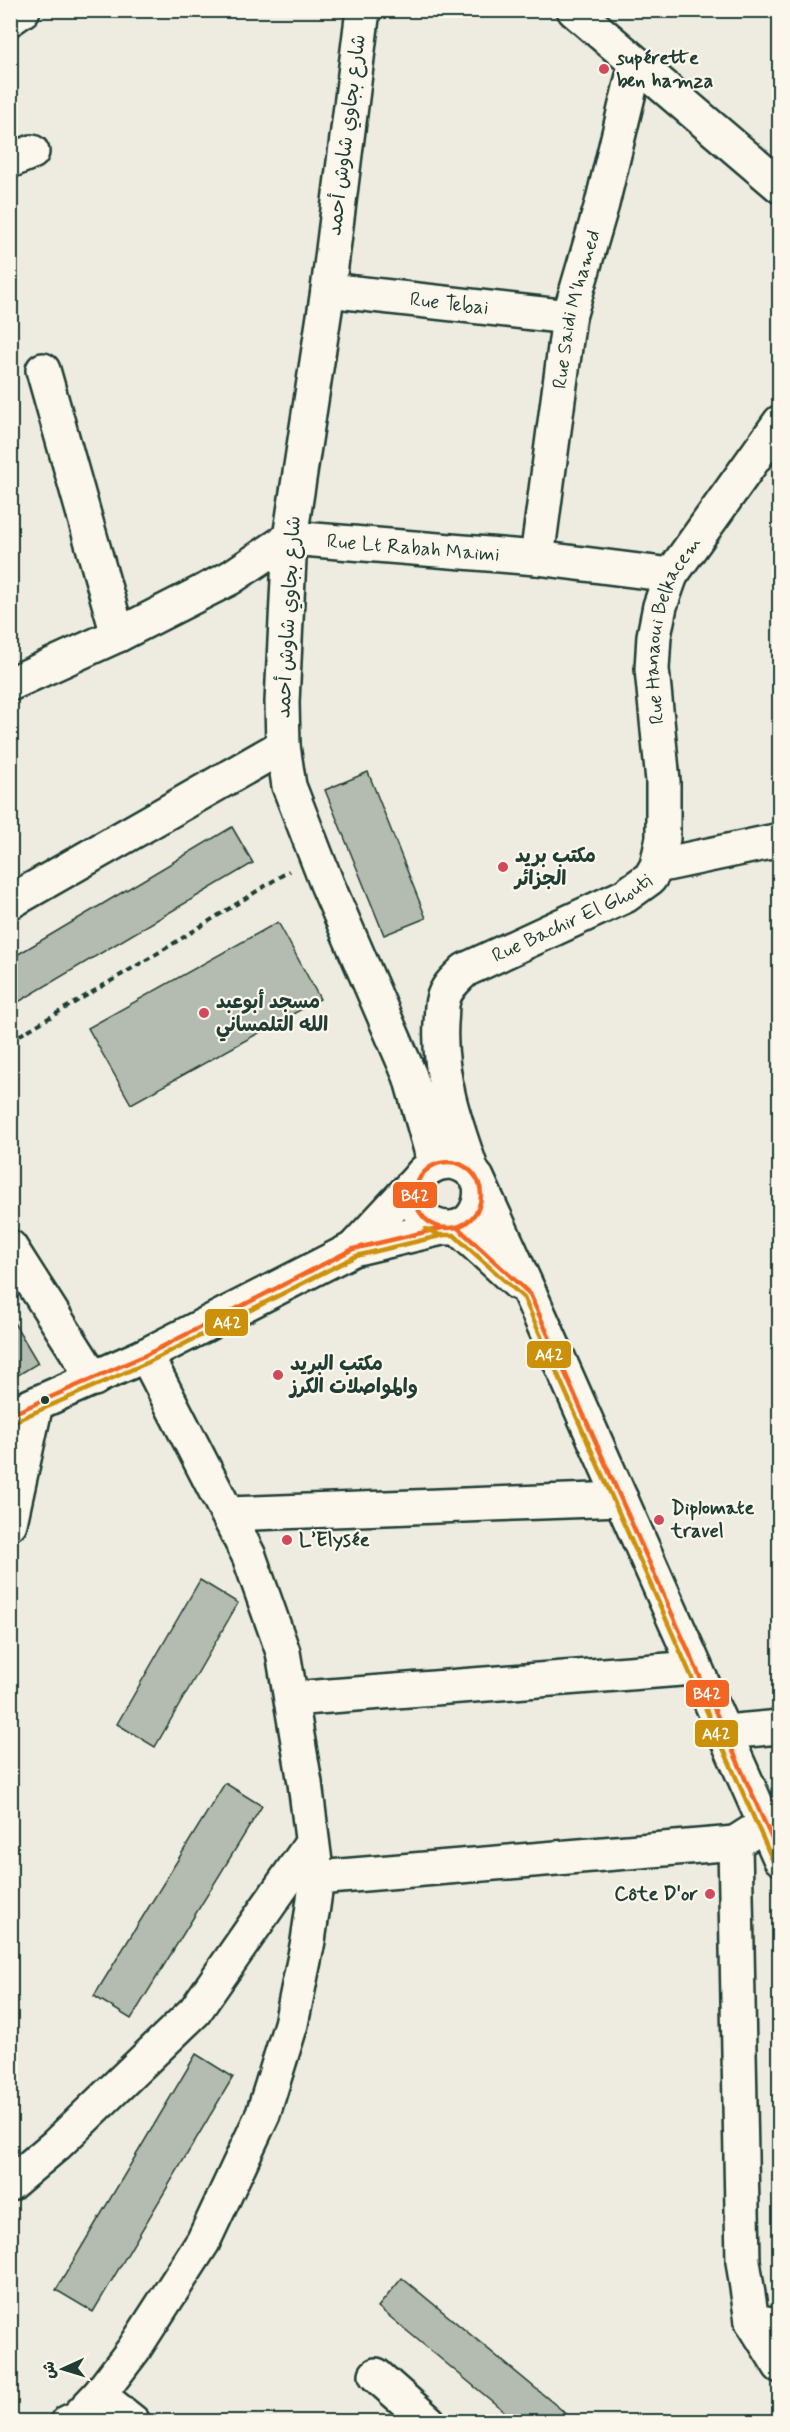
<svg xmlns="http://www.w3.org/2000/svg" width="790" height="2432" font-family="Mynerve,'Playpen Sans Arabic',sans-serif">
  <style>
    .building { fill: #b4bbb0; stroke: #1f3d34; stroke-width: 1.5 }
    .lines { fill: none; stroke-linecap: round; stroke-linejoin: round }
    .street-casing { stroke: #1f3d34; stroke-width: 38 }
    .secondary-casing { stroke: #1f3d34; stroke-width: 38 }
    .path { stroke: #1f3d34; stroke-width: 4; stroke-dasharray: 6 4.5; stroke-linecap: butt }
    .street { stroke: #fbf7ec; stroke-width: 33 }
    .secondary { stroke: #fbf7ec; stroke-width: 33 }
    .bus-1-casing { stroke: #fbf7ec; stroke-width: 9 }
    .bus-2-casing { stroke: #fbf7ec; stroke-width: 9 }
    .bus-1 { stroke: #f26522; stroke-width: 4.5 }
    .bus-2 { stroke: #cc910a; stroke-width: 4.5 }
    .poi-dot { fill: #d1495b; stroke: #fbf7ec; stroke-width: 2 }
    .bus-dot { fill: #1f3d34; stroke: #fbf7ec; stroke-width: 2 }
    .labels { text-anchor: middle; dominant-baseline: central; stroke-width: 4.5; stroke-linejoin: round; paint-order: stroke }
    .poi-label { font-size: 20px; font-weight: bold; fill: #1f3d34; stroke: #fbf7ec; text-anchor: start }
    .street-label { font-size: 20px; fill: #1f3d34; stroke: #fbf7ec }
    .line-badge { stroke: #fbf7ec; stroke-width: 2 }
    .badge-label { font-size: 16px; text-anchor: middle; font-weight: bold; fill: #fff }
  </style>
  <rect width="100%" height="100%" fill="#eeece1"/>
  <filter id="ink" filterUnits="userSpaceOnUse"><feTurbulence type="fractalNoise" baseFrequency=".0167" numOctaves="2"/><feDisplacementMap in="SourceGraphic" scale="12" xChannelSelector="R" yChannelSelector="G"/><feConvolveMatrix kernelMatrix="1 2 1 2 8 2 1 2 1" color-interpolation-filters="sRGB"/></filter>
  <g filter="url(#ink)">
    <path class="building" d="M368 772 426 918 384 935 325 790Z
      M232 827 253 863 10 1007V959Z
      M278 922 320 999 131 1104 88 1028Z
      M10 1316 38 1363 10 1380Z
      M200 1580 238 1603 155 1747 117 1724Z
      M225 1783 262 1806 131 2019 94 1996Z
      M196 2054 233 2077 93 2312 56 2290Z
      M402 2278 575 2421H516L378 2307Z"/>
    <g class="lines">
      <g class="street-casing">
        <g id="street">
          <path d="M363 10 328 290 290 538 282 702 283 746 289 786 327 884 410 1076 435 1164"/>
          <path d="M10 19 23 10"/>
          <path d="M10 161 32 152"/>
          <path id="s1" d="M328 290 569 317"/>
          <path d="M43 370 118 635"/>
          <path id="s2" d="M537 558 569 317 602 204 636 63"/>
          <path id="s3" d="M10 684 118 635 230 578 290 538 537 558 671 575"/>
          <path d="M657 866 780 840"/>
          <path d="M10 902 283 746"/>
          <path id="s4" d="M472 1171C455 1123 438 1075 441 1023 442 1015 441 1007 443 1000 446 987 456 979 465 970L625 896 650 878 657 866 663 838V781L652 669 654 636 660 606 671 575 780 422"/>
          <path d="M480 1185C483 1205 472 1228 449 1228 438 1228 427 1223 421 1214 396 1178 448 1140 477 1178L530 1294 780 1858"/>
          <path d="M457 1227 518 1283"/>
          <path d="M10 1247 94 1379"/>
          <path d="M353 1249 420 1177"/>
          <path d="M10 1415 146 1355 353 1249 442 1228"/>
          <path d="M228 1514 621 1499"/>
          <path d="M10 1523 36 1404"/>
          <path d="M291 1699 694 1668"/>
          <path d="M725 1732 780 1727"/>
          <path d="M765 1824 735 1843 743 2261 752 2321 780 2325"/>
          <path d="M317 1878 735 1843"/>
          <path d="M10 2184 56 2145 195 2011 312 1843"/>
          <path d="M752 2321 780 2366"/>
          <path d="M376 2375 429 2422"/>
          <path d="M99 2395 133 2422"/>
          <path d="M68 2422 77 2418 99 2395 134 2349 203 2242 263 2114 291 2024 308 1941 317 1878 305 1783 283 1652 249 1556 146 1355"/>
        </g>
      </g>
      <g class="secondary-casing">
        <path id="secondary" d="M574 10 780 186"/>
      </g>
      <path class="path" d="M10 1041 163 950 289 871"/>
      <use href="#street" class="street"/>
      <use href="#secondary" class="secondary"/>
      <g class="bus-1-casing">
        <path id="bus-1" d="M415 1195a33 33 0 1 1 66 0a33 33 0 1 1-66 0Z
          M457 1227 530 1294 780 1857
          M10 1415 146 1355 353 1249 442 1228"/>
      </g>
      <g class="bus-2-casing">
        <path id="bus-2" d="M426 1229 440 1235H454L524 1298 773 1861
          M13 1422 149 1362 356 1256 444 1235"/>
      </g>
      <use href="#bus-1" class="bus-1"/>
      <use href="#bus-2" class="bus-2"/>
    </g>
  </g>
  <g class="poi-dot">
    <circle cx="604" cy="69" r="6"/>
    <circle cx="503" cy="867" r="6"/>
    <circle cx="204" cy="1013" r="6"/>
    <circle cx="278" cy="1375" r="6"/>
    <circle cx="659" cy="1520" r="6"/>
    <circle cx="287" cy="1540" r="6"/>
    <circle cx="710" cy="1894" r="6"/>
  </g>
  <circle class="bus-dot" cx="45" cy="1400" r="5"/>
  <g class="labels">
    <g class="poi-label">
      <text x="616" y="58">supérette<tspan x="616" dy="23">ben hamza</tspan></text>
      <text x="515" y="856">مكتب بريد<tspan x="515" dy="23">الجزائر</tspan></text>
      <text x="216" y="1002">مسجد أبوعبد<tspan x="216" dy="23">الله التلمساني</tspan></text>
      <text x="290" y="1364">مكتب البريد<tspan x="290" dy="23">والمواصلات الكرز</tspan></text>
      <text x="671" y="1508">Diplomate<tspan x="671" dy="23">travel</tspan></text>
      <text x="299" y="1540">L’Elysée</text>
      <text x="698" y="1894" text-anchor="end">Côte D'or</text>
    </g>
    <g class="street-label">
      <text transform="translate(347 135) rotate(-83)">شارع بجاوي شاوش أحمد</text>
      <text stroke="none"><textPath href="#s1" startOffset="122">Rue Tebai</textPath></text>
      <text stroke="none"><textPath href="#s2" startOffset="252">Rue Saidi M'hamed</textPath></text>
      <text stroke="none"><textPath href="#s3" startOffset="440">Rue Lt Rabah Maimi</textPath></text>
      <text transform="translate(289 617) rotate(-87)">شارع بجاوي شاوش أحمد</text>
      <text stroke="none"><textPath href="#s4" startOffset="675">Rue Hanaoui Belkacem</textPath></text>
      <text stroke="none"><textPath href="#s4" startOffset="332">Rue Bachir El Ghouti</textPath></text>
    </g>
  </g>
  <g class="line-badge">
    <rect x="392" y="1181" width="46" height="28" rx="6" fill="#f26522"/>
    <rect x="204" y="1308" width="45" height="29" rx="6" fill="#cc910a"/>
    <rect x="526" y="1340" width="46" height="29" rx="6" fill="#cc910a"/>
    <rect x="685" y="1679" width="45" height="29" rx="6" fill="#f26522"/>
    <rect x="694" y="1719" width="45" height="29" rx="6" fill="#cc910a"/>
  </g>
  <g class="badge-label">
    <text x="415" y="1201">B42</text>
    <text x="227" y="1328">A42</text>
    <text x="549" y="1360">A42</text>
    <text x="707" y="1699">B42</text>
    <text x="716" y="1739">A42</text>
  </g>
  <rect width="790" height="2432" fill="none" stroke="#fbf7ec" stroke-width="36"/>
  <rect x="18" y="18" width="754" height="2396" fill="none" stroke="#1f3d34" stroke-width="2" filter="url(#ink)"/>
  <g transform="translate(63 2369) rotate(266)" stroke="#fbf7ec" stroke-width="4.5" paint-order="stroke">
  <path d="M0-4.5L10 22L0 15L-10 22Z" fill="#1f3d34"/>
  <text y="-9" font-size="16" font-weight="bold" text-anchor="middle" fill="#1f3d34">ش</text>
  </g>
</svg>
